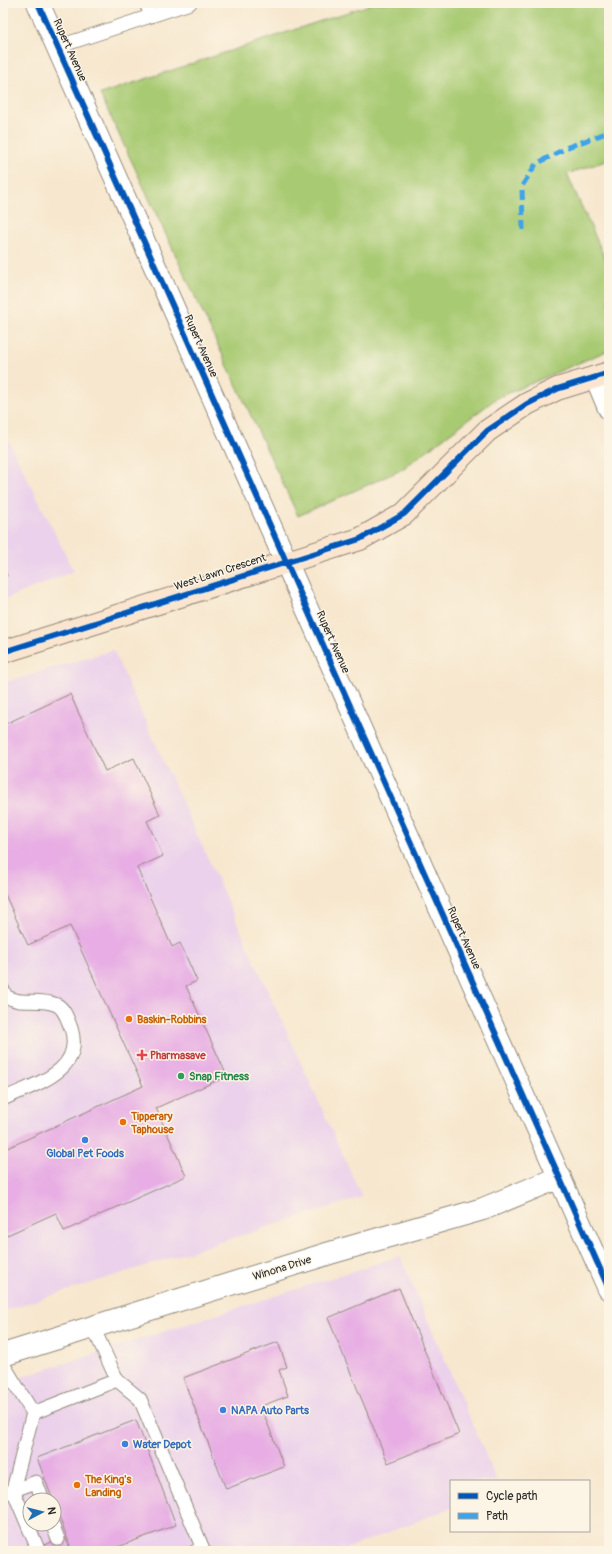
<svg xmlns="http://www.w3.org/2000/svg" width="612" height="1554" font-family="Pangolin,sans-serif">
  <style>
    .built { fill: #ebd1eb; fill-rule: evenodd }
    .green { fill: #a8ca72; stroke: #6a7a4e }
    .building { fill: #e7ade4 }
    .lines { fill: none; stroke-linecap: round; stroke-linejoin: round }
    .lane-casing { stroke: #91897c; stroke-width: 15 }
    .street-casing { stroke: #91897c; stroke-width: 24 }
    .secondary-casing { stroke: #91897c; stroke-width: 24 }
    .lane { stroke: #fff; stroke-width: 13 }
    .street { stroke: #fff; stroke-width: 22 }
    .secondary { stroke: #fbe5cf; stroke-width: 22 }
    .quiet { stroke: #3ea3eb; stroke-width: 5; stroke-dasharray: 10 5; stroke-linecap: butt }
    .cycleway-casing { stroke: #fcf5e5; stroke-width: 8 }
    .cycleway { stroke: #0057b8; stroke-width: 6 }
    .food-dot { fill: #e8710a; stroke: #fcf5e5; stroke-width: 1.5 }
    .health-dot { fill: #e0444e; stroke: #fcf5e5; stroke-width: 1.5 }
    .leisure-dot { fill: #2e9e5b; stroke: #fcf5e5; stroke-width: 1.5 }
    .shop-dot { fill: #3f7fe0; stroke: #fcf5e5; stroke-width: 1.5 }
    .labels { text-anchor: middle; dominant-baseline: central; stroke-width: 3; stroke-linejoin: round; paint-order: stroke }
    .street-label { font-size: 11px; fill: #2b2b2b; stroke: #fcf5e5 }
    .food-label { font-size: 11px; font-weight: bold; fill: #c56008; stroke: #fcf5e5; text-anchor: start }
    .health-label { font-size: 11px; font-weight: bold; fill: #be3a42; stroke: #fcf5e5; text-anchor: start }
    .leisure-label { font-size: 11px; font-weight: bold; fill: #27864d; stroke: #fcf5e5; text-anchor: start }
    .shop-label { font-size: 11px; font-weight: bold; fill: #366cbe; stroke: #fcf5e5; text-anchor: start }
  </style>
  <rect width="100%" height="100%" fill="#fcf5e5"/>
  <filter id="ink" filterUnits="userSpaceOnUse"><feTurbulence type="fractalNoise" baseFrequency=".025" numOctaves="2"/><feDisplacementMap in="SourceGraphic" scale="8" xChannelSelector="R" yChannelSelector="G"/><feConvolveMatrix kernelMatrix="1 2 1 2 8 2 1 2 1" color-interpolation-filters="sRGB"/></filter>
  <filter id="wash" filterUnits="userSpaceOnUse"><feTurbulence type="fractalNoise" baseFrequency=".012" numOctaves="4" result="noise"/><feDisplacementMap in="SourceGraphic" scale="16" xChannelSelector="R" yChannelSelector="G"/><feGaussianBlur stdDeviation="0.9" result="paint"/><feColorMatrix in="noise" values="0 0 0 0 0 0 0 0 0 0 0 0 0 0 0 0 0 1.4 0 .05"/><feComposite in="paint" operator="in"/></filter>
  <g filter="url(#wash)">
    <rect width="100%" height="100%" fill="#f7e7ce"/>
    <path class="built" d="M3 430 74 571 3 600Z
      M113 650 362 1197 3 1311V683Z
      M400 1256 497 1481H451V1508L340 1551H3V1383ZM30 1500H54V1524H30Z"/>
    <path class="green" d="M375 3H609V160L567 174 609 267V350L497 398 401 470 298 516 100 94Z"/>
    <g id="blocks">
      <path class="building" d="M3 565 7 576 3 578Z
        M70 694 105 771 134 758 160 815 147 821 163 856 137 868 172 947 180 943 197 981 186 986 227 1076 156 1108 186 1176 64 1231 56 1213 3 1237V1150L143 1086 70 926 28 945 3 890V725Z
        M399 1288 459 1434 388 1463 328 1318Z
        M278 1342 287 1367 279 1370 288 1396 261 1406 284 1467 226 1489 183 1378Z
        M136 1420 176 1525 107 1551H72L37 1458Z
        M65 1537 71 1551H28Z"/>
    </g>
  </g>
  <g filter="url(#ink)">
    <use href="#blocks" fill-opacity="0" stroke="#91897c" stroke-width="1"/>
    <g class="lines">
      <g class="lane-casing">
        <path id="lane" d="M146 3 151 16
          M57 47 190 3
          M3 990 6 997C11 998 16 1001 21 1001 33 1002 45 1000 57 1005 65 1009 68 1021 71 1028 85 1072 34 1084 3 1099
          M3 1364 33 1413 13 1490 37 1547
          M117 1380 140 1399 203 1549 196 1551
          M33 1413 117 1380 93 1327
          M3 1494 36 1482 43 1500
          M52 1524 58 1539"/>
      </g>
      <g class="street-casing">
        <path id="street" d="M38 3 609 1289
          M596 377 609 408
          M3 1355 330 1253 483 1209 560 1177"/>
      </g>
      <g class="secondary-casing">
        <path id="secondary" d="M3 652 360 539 404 514 487 431 527 404 557 389 609 373"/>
      </g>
      <use href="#lane" class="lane"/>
      <use href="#street" class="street"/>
      <use href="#secondary" class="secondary"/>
      <path class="quiet" d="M523 230 522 186 536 164 568 147 609 132"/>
      <g class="cycleway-casing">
        <path id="cycleway" d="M38 3 609 1289
          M3 652 360 539 404 514 487 431 527 404 557 389 609 373"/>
      </g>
      <use href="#cycleway" class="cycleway"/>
    </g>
  </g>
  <g class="food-dot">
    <circle cx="129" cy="1019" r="4"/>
    <circle cx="123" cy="1122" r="4"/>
    <circle cx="77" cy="1485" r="4"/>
  </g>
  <path class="health-dot" d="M140 1049h4v4h4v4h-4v4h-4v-4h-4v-4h4z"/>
  <circle class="leisure-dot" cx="181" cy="1076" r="4"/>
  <g class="shop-dot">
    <circle cx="85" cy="1140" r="4"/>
    <circle cx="223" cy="1410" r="4"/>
    <circle cx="125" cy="1444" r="4"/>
  </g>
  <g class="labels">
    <g class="street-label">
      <text transform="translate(70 50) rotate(66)">Rupert Avenue</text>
      <text transform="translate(201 346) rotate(66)">Rupert Avenue</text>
      <text transform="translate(220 572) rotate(-18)">West Lawn Crescent</text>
      <text transform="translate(333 642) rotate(66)">Rupert Avenue</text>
      <text transform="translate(464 938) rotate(66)">Rupert Avenue</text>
      <text transform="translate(282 1268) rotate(-17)">Winona Drive</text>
    </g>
    <g class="food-label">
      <text x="137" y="1019">Baskin-Robbins</text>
      <text x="131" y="1116">Tipperary<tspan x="131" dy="13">Taphouse</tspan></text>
      <text x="85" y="1479">The King's<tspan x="85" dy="13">Landing</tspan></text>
    </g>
    <g class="health-label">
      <text x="150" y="1055">Pharmasave</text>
    </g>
    <g class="leisure-label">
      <text x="189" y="1076">Snap Fitness</text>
    </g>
    <g class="shop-label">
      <text x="85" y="1153" text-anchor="middle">Global Pet Foods</text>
      <text x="231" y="1410">NAPA Auto Parts</text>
      <text x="133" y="1444">Water Depot</text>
    </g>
  </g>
  <rect width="612" height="1554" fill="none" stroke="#fcf5e5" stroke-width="16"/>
  <rect x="450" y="1480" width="140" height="52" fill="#fcf5e5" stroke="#a8a49b"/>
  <rect x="458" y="1493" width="20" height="6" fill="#0057b8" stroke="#a8a49b"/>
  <text x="486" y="1500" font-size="12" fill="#2b2b2b">Cycle path</text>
  <rect x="458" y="1513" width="20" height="6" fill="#3ea3eb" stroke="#a8a49b"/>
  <text x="486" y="1520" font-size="12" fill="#2b2b2b">Path</text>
  <g transform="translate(42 1512) rotate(83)"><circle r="19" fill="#fcf5e5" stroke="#a8a49b"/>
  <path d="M0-3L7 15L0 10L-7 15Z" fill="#1f6fb2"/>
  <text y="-6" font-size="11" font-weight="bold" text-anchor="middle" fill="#2b2b2b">N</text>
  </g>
</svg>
